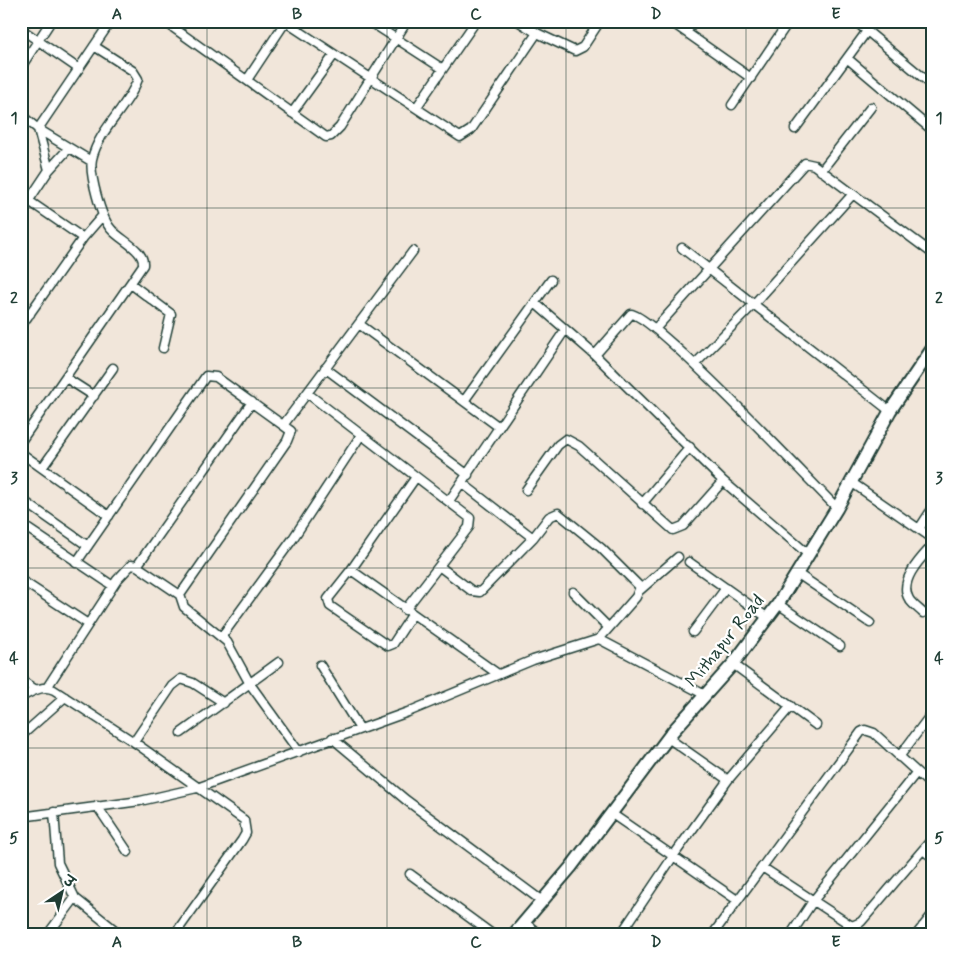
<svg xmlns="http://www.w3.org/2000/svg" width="953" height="955" font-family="Mynerve,'Playpen Sans Deva',sans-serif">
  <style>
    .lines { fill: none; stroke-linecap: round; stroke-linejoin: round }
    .street-casing { stroke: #1f3d34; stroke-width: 11 }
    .secondary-casing { stroke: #1f3d34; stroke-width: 15 }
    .street { stroke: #fff; stroke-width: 8 }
    .secondary { stroke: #fff; stroke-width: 11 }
    .grid { fill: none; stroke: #1f3d34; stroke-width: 1; stroke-opacity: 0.55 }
    .labels { text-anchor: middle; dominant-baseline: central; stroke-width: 4.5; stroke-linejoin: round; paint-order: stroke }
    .street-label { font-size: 19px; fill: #1f3d34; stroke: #fff }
    .neatline { fill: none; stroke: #1f3d34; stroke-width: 2 }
    .grid-label { font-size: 16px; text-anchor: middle; font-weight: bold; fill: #1f3d34 }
  </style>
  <rect width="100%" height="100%" fill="#f1e6da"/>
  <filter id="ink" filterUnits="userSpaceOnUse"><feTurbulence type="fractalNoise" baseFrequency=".02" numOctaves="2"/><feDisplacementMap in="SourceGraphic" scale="10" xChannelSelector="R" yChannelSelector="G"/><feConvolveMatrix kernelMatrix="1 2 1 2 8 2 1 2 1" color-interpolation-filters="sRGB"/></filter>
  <g filter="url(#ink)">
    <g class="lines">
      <g class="street-casing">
        <path id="street" d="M164 21 326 137 331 136 340 127 407 21
          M284 21 460 137 471 130 537 33
          M369 21 443 69
          M518 21 537 33 575 51 583 47 600 21
          M670 21 751 78
          M855 21 932 85
          M21 29 79 69
          M686 32 694 21
          M848 59 932 130
          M21 67 51 21
          M247 80 286 21
          M732 105 789 21
          M416 108 476 21
          M292 113 334 55
          M21 115 38 129 91 161
          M795 129 867 31
          M49 170 69 148
          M821 171 871 107
          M21 212 49 170 38 129 111 21
          M83 238 103 215
          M682 248 890 411
          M131 284 171 314 163 348
          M535 303 595 355 723 481 809 555
          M21 308 30 314
          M359 324 499 427
          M21 326 83 238 29 201
          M655 329 805 163 814 165 932 253
          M595 355 631 314C654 315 810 481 837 508
          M695 364 754 304 853 194
          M325 368 468 475
          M66 378 94 396
          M307 393 470 518 469 527 405 610
          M464 401 551 280
          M284 424 413 251
          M21 441 143 265C145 250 120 240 111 229 101 218 89 174 92 159 99 129 128 107 138 79L133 71 94 46
          M21 453 109 516
          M42 468 113 368
          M416 477 351 570 498 674
          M851 482 932 538
          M462 483 533 538
          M526 490 558 445 566 439 579 446 673 530 683 526 723 481
          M21 499 88 546
          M449 501 565 330
          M642 504 690 447
          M21 524 113 586
          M919 529 932 509
          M689 562 768 618
          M137 566 252 402
          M439 566 472 591 480 592 533 538 549 517 558 513 601 548 640 587 636 597 599 639
          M351 570 328 599 330 606 388 646 393 644 412 615
          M798 574 870 623
          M21 580 88 624
          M640 590 678 557
          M573 592 608 627
          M180 595 184 607 227 642 250 684 299 752
          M778 604 840 646
          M923 613C919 609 912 604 909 599 898 581 921 558 932 546
          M693 632 726 588
          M222 636 292 540 361 435
          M733 664 816 725
          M320 665 360 729
          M21 680 36 690
          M48 686 117 580 131 565 137 566 180 595 287 441 291 431 216 377 206 376 76 563
          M21 697C32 692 43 684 54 690L134 742 244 820 246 833 242 840 175 934
          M181 733 279 662
          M21 736 65 697
          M332 738 406 800 542 901
          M668 738 728 780 791 706
          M134 742 172 686 181 679 193 683 224 703
          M899 757 932 713
          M97 806 128 852
          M54 812 58 863 75 898 120 934
          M612 814 737 900
          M21 817 140 801 197 788 408 712 533 660 599 639 705 695
          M923 850 932 857
          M762 867 852 926 861 922 932 839
          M410 874 492 934
          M524 922 539 934
          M923 926 932 933
          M48 934 75 898
          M621 934 674 855 728 780
          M713 934 861 732 865 730 874 733 932 786
          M791 934 813 901 916 773
          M917 934 932 915"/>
      </g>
      <g class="secondary-casing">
        <path id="secondary" d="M514 934 571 867 673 731 733 664 778 604 837 508 890 411 932 349"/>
      </g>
      <use href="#street" class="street"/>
      <use href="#secondary" class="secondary"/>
    </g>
  </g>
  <path class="grid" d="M207 21V934M387 21V934M566 21V934M746 21V934M21 208H932M21 388H932M21 568H932M21 748H932"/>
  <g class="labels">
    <g class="street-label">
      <text transform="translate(725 641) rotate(-51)">Mithapur Road</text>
    </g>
  </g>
  <rect width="953" height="955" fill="none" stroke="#fff" stroke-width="55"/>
  <g transform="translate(62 892) rotate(35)" stroke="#ffffff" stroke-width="4" paint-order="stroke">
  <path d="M0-4L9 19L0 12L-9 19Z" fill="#1f3d34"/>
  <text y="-8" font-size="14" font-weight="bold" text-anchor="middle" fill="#1f3d34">उ</text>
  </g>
  <rect x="28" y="28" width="898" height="900" class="neatline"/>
  <g class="grid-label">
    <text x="117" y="19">A</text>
    <text x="297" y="19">B</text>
    <text x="476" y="19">C</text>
    <text x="656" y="19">D</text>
    <text x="836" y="19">E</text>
    <text x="14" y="123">1</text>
    <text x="939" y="123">1</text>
    <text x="14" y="303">2</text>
    <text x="939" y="303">2</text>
    <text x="14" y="483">3</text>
    <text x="939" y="483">3</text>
    <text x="14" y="663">4</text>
    <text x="939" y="663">4</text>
    <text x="14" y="843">5</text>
    <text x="939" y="843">5</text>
    <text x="117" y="947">A</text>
    <text x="297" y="947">B</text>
    <text x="476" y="947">C</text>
    <text x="656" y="947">D</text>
    <text x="836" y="947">E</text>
  </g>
</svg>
